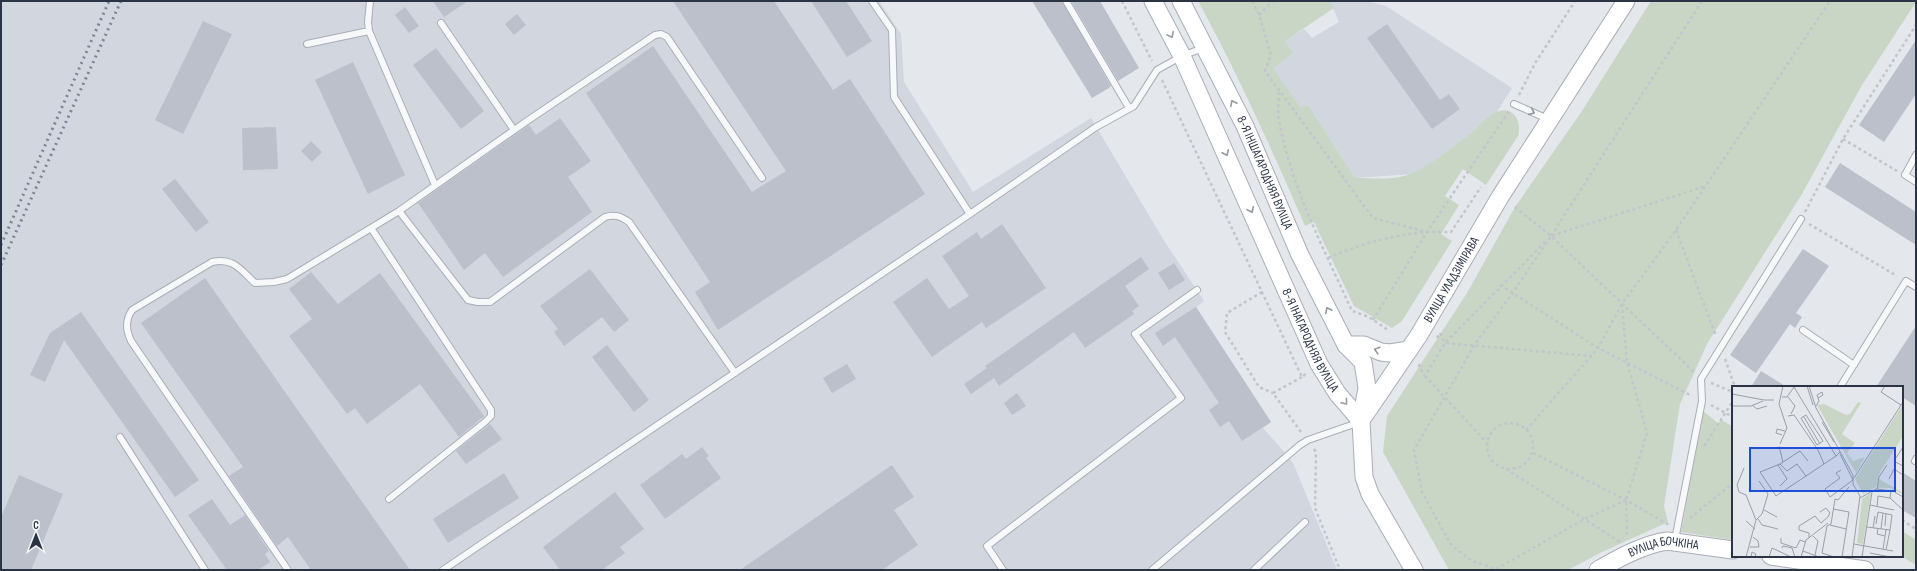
<svg xmlns="http://www.w3.org/2000/svg" width="1917" height="571" font-family="'Sofia Sans Condensed',sans-serif">
  <style>
    .built { fill: #d2d6de }
    .green { fill: #c9d6c5 }
    .building { fill: #bbc0ca }
    .lines { fill: none; stroke-linecap: round; stroke-linejoin: round }
    .lane-casing { stroke: #a9aeb7; stroke-width: 8 }
    .secondary-casing { stroke: #a9aeb7; stroke-width: 19 }
    .path { stroke: #c2c5cb; stroke-width: 2.5; stroke-dasharray: 3 3; stroke-linecap: butt }
    .lane { stroke: #f7f8fa; stroke-width: 6 }
    .secondary { stroke: #fff; stroke-width: 17 }
    .rail { stroke: #7d8696; stroke-width: 3; stroke-dasharray: 2 4; stroke-linecap: butt }
    .oneway { stroke: #959aa2 }
    .oneway2 { stroke: #9196a0 }
    .labels { text-anchor: middle; dominant-baseline: central; stroke-width: 3.5; stroke-linejoin: round; paint-order: stroke }
    .street-label { font-size: 13px; fill: #2b3445; stroke: #f4f6f9 }
    .inset-road { fill: none; stroke: #9a9fa9; stroke-width: 1 }
    .view { fill: #1d4ed8; fill-opacity: 0.15; stroke: #1d4ed8; stroke-width: 2 }
    .inset-edge { fill: none; stroke: #2b3445; stroke-width: 2 }
  </style>
  <rect width="100%" height="100%" fill="#e4e7ec"/>
  <path class="built" d="M1 1H879L901 34 904 82 973 192 1091 118 1163 239 1204 301 1196 307 1271 422 1263 428 1287 455 1294 465 1337 570H1Z
    M1330 1H1366L1386 6 1512 88 1495 115 1430 173 1355 178 1308 105 1301 108 1272 68 1293 53 1285 41 1304 29 1312 38 1339 22Z"/>
  <path class="green" d="M1198 1H1330L1334 8 1285 41 1293 53 1273 68 1301 108 1308 105 1355 178C1370 178 1389 180 1404 176 1423 172 1454 146 1470 134 1480 127 1488 114 1499 111 1515 106 1522 124 1518 136L1486 185 1463 169 1445 196 1459 205 1441 234 1452 241 1402 321 1392 328 1354 306 1314 222 1305 226C1272 150 1238 74 1198 1Z
    M1651 1 1916 2 1862 85 1802 194 1707 344 1680 404 1664 506 1668 522 1602 552 1568 570H1449L1383 452 1387 416 1467 293 1515 207 1582 111Z
    M1703 411 1718 423 1722 420 1733 427V540L1681 532Z
    M1902 531 1916 540V565L1901 556H1902Z"/>
  <path class="building" d="M433 1H468L444 17Z
    M673 1H774L833 90 850 79 925 194 718 330 695 292 710 282 586 93 653 46 752 192 786 171Z
    M811 1H846L872 41 847 57Z
    M1032 1H1062L1111 86 1109 88 1092 98Z
    M1071 1H1100L1139 68 1118 81Z
    M405 7 419 26 409 33 395 15Z
    M517 14 526 25 514 35 505 24Z
    M203 21 232 34 183 134 155 120Z
    M1387 24 1440 100 1449 94 1460 109 1432 129 1367 38Z
    M1916 40V94L1884 142 1859 125Z
    M436 48 484 111 461 129 413 65Z
    M353 62 405 175 368 194 315 80Z
    M560 118 591 161 568 177 592 212 503 277 485 253 464 270 418 203 529 125 536 135Z
    M276 127 278 169 243 170 242 128Z
    M311 141 322 152 312 162 301 151Z
    M1840 163 1916 212V245L1825 187Z
    M175 179 209 222 196 232 162 189Z
    M1002 224 1046 288 986 328 982 322 932 357 893 302 927 278 949 309 969 296 942 256 977 232 981 239Z
    M1803 249 1829 266 1796 313 1802 317 1795 328 1790 324 1756 373 1730 355Z
    M1141 257 1149 269 1125 286 1139 306 1132 311 1134 314 1085 348 1074 332 999 386 994 378 971 394 964 384 987 368 985 366Z
    M1174 263 1185 280 1169 290 1158 273Z
    M590 269 629 320 614 332 602 317 564 346 554 332 558 329 540 306Z
    M311 272 338 304 380 273 484 416 459 437 420 384 367 424 355 408 347 414 289 336 312 319 289 289Z
    M205 278 410 570H311L288 537 277 546 229 476 243 467 141 323Z
    M1196 307 1271 422 1242 441 1229 421 1220 427 1209 410 1219 403 1175 337 1163 346 1155 333Z
    M81 312 199 480 175 497 64 340 45 382 30 375 50 333Z
    M1916 326V406L1902 397V387H1876Z
    M607 345 649 400 634 412 592 357Z
    M847 364 856 379 832 393 823 378Z
    M1761 371 1787 387H1751Z
    M1017 393 1026 406 1012 415 1004 403Z
    M490 424 502 439 466 464 456 451Z
    M702 447 709 456 706 458 721 478 665 519 640 485 682 454 686 459Z
    M892 465 914 497 894 510 918 545 882 570H740Z
    M1902 472 1916 481V518L1902 510Z
    M504 473 519 498 448 543 433 519Z
    M19 475 63 494 31 570H1V517Z
    M615 492 644 529 620 547 625 553 602 570H560L543 547Z
    M212 499 230 525 245 515 269 551 265 554 270 562 258 570H227L188 515Z"/>
  <g class="lines">
    <g class="lane-casing">
      <path id="lane" d="M370 1 368 22 369 31 435 185
        M872 1 892 30 894 97 970 214
        M1066 1 1129 108
        M441 23 514 130
        M307 44 369 31
        M1514 104 1541 116 1547 122
        M1916 155 1905 175 1916 182
        M399 211 527 121 655 35 661 34 667 37 762 178
        M371 228 491 410V416L485 422 389 499
        M1803 330 1854 365
        M1840 387 1906 281 1916 287
        M120 437 205 570
        M1915 461 1916 459
        M1675 540 1702 401 1701 379 1801 219
        M288 570 131 341C126 330 125 321 132 310L212 262C233 257 241 270 255 283L274 282 287 279 399 211 468 300 478 302H490L605 217C615 214 620 216 629 222L735 373
        M443 570 970 214 1096 127 1134 106 1157 70 1182 56 1203 48
        M1003 570 987 546 1181 398 1135 334 1197 290
        M1152 570 1300 445 1308 440 1360 422
        M1254 570 1305 522"/>
    </g>
    <g class="secondary-casing">
      <g id="secondary">
        <path id="s1" d="M1153 1 1182 56 1319 364 1337 393 1361 421"/>
        <path id="s2" d="M1181 1 1245 126 1300 255 1346 345 1363 362 1367 388 1361 421 1364 477 1370 494 1414 570"/>
        <path d="M1346 345H1364L1381 352 1390 353 1409 350"/>
        <path id="s3" d="M1364 416 1419 335 1500 197 1626 1"/>
        <path d="M1771 556 1865 570"/>
        <path id="s4" d="M1598 570C1619 558 1642 545 1667 541L1733 550"/>
      </g>
    </g>
    <path class="path" d="M1122 1 1152 61
      M1252 1 1259 15 1271 55 1265 71 1373 218 1427 232H1451L1481 187
      M1259 15 1273 1
      M1162 80 1302 377 1307 373
      M1279 92C1279 101 1277 111 1279 120 1291 187 1324 249 1352 311L1369 317 1388 330
      M1519 95 1534 65 1575 1
      M1843 139 1897 171
      M1515 207 1551 236 1694 372
      M1805 212 1843 139 1916 25
      M1809 224 1897 276
      M1676 230 1716 336
      M1551 236 1702 1
      M1328 258C1360 244 1390 236 1425 232
      M1500 285 1598 348 1692 396
      M1262 292 1227 313 1225 332 1259 387 1273 393
      M1622 304 1627 362 1647 433 1626 500 1627 537
      M1373 320 1427 232 1509 111
      M1437 338 1440 333 1445 343 1592 356
      M1725 359 1735 387
      M1420 364 1419 366 1425 376 1445 343 1547 240
      M1425 376 1487 443
      M1711 383 1733 392
      M1711 405 1733 417
      M1487 446a23 23 0 1 1 46 0a23 23 0 1 1-46 0Z
      M1526 430 1598 348 1622 304 1676 230 1830 1
      M1301 432 1273 393 1302 377
      M1704 446 1733 401
      M1314 449 1316 452 1315 508 1340 570
      M1533 453 1626 500 1669 525
      M1506 469 1620 542
      M1626 500 1583 520 1496 569 1472 561 1451 545 1422 492 1414 450 1475 344 1512 294 1551 236 1706 186
      M1690 518 1733 483
      M1902 520 1916 529"/>
    <use href="#lane" class="lane"/>
    <use href="#secondary" class="secondary"/>
    <path class="rail" d="M1 245 109 1
      M1 265 121 1"/>
  </g>
  <defs><path id="oneway-chevron" d="M-2-3.5L2.5 0L-2 3.5" fill="none" stroke-width="1.6" stroke-linecap="round" stroke-linejoin="round"/></defs>
  <g class="oneway">
    <use href="#oneway-chevron" transform="translate(1171 35) rotate(62)"/>
    <use href="#oneway-chevron" transform="translate(1233 103) rotate(-117)"/>
    <use href="#oneway-chevron" transform="translate(1226 153) rotate(65)"/>
    <use href="#oneway-chevron" transform="translate(1251 210) rotate(66)"/>
    <use href="#oneway-chevron" transform="translate(1328 310) rotate(-117)"/>
    <use href="#oneway-chevron" transform="translate(1377 350) rotate(-164)"/>
    <use href="#oneway-chevron" transform="translate(1345 402) rotate(50)"/>
  </g>
  <use class="oneway2" href="#oneway-chevron" transform="translate(1532 112) rotate(24)"/>
  <g class="labels">
    <g class="street-label">
      <text stroke="none"><textPath href="#s2" startOffset="191">8-Я ІНШАГАРОДНЯЯ ВУЛІЦА</textPath></text>
      <text stroke="none"><textPath href="#s3" startOffset="162">ВУЛІЦА УЛАДЗІМІРАВА</textPath></text>
      <text stroke="none"><textPath href="#s1" startOffset="374">8-Я ІНАГАРОДНЯЯ ВУЛІЦА</textPath></text>
      <text stroke="none"><textPath href="#s4" startOffset="71">ВУЛІЦА БОЧКІНА</textPath></text>
    </g>
  </g>
  <g transform="translate(1732 386)">
    <rect width="171" height="171" fill="#e4e7ec"/>
    <path d="M126 16 129 17 110 48 123 57 115 67 121 75 133 71 124 87 85 19 92 18 114 29 118 28ZM171 18V50L147 88 144 101 131 108 123 93ZM147 93 171 107V108L158 102H145ZM139 107 131 158 125 157 130 113Z" fill="#c9d6c5"/>
    <path class="inset-road" d="M75 0 81 19M77 0 84 22 121 89V98L128 110 120 171M153 0 149 6 169 19M62 1 104 70M0 8 32 14H42M50 11H55L62 1M56 11 63 20 59 28M20 19 25 23 35 20M0 20H19L31 15M84 20 87 15 85 9 90 6 91 9 86 12M74 29 91 55 85 59 69 32ZM56 30 62 29 86 64 92 78M72 31 88 58M90 36 102 56M50 49 44 47 45 43 53 45M48 58 55 42 47 18 51 0M47 60 51 76M171 61 162 75 171 80M108 68 121 94M48 78 68 65 76 75M46 79 55 93 48 100M12 82 5 99 7 106 14 109 24 134 14 171M109 84 104 87 108 92 93 103 98 111 121 94M74 90 65 78 55 85 48 78 28 86 44 110 104 70 108 66M122 92 171 16M157 93 162 83 171 89M145 103 147 91 155 79M128 112 144 103 161 105 171 111M158 112 171 124M138 119 162 124M145 121 146 110 158 112 159 105M101 123 117 126 110 171M32 124 45 131M26 133 30 139 46 143M24 134 30 128 36 108 27 95M14 135 23 143M144 138 146 126 160 129 158 144M98 139 114 143M153 140 154 128M135 141 158 144 154 164M141 142 143 130M146 142 145 148 153 150M149 143 151 127M81 150 86 155 83 169M49 152V157L64 162 68 154 73 156M77 152V147L67 144V140L83 130 89 137 96 131 98 127 94 122 88 126M122 158 161 165M18 161H27L26 155 21 151M50 162 51 160 60 162 63 171M151 163 154 144M71 165 87 171M138 167 158 171M19 171 20 166 24 168 23 171M37 171 40 162 59 171M69 171 74 154 96 137M102 171 90 167 95 140 99 138 103 113 106 114 117 101M130 171 140 106"/>
    <path class="view" d="M18 62H163V105H18Z"/>
    <rect width="171" height="171" class="inset-edge"/>
  </g>
  <rect width="1917" height="571" fill="none" stroke="#2b3445" stroke-width="4"/>
  <g transform="translate(36 535)" stroke="#f4f6f9" stroke-width="3" paint-order="stroke">
  <path d="M0-3L7 15L0 10L-7 15Z" fill="#2b3445"/>
  <text y="-6" font-size="11" font-weight="bold" text-anchor="middle" fill="#2b3445">С</text>
  </g>
</svg>
